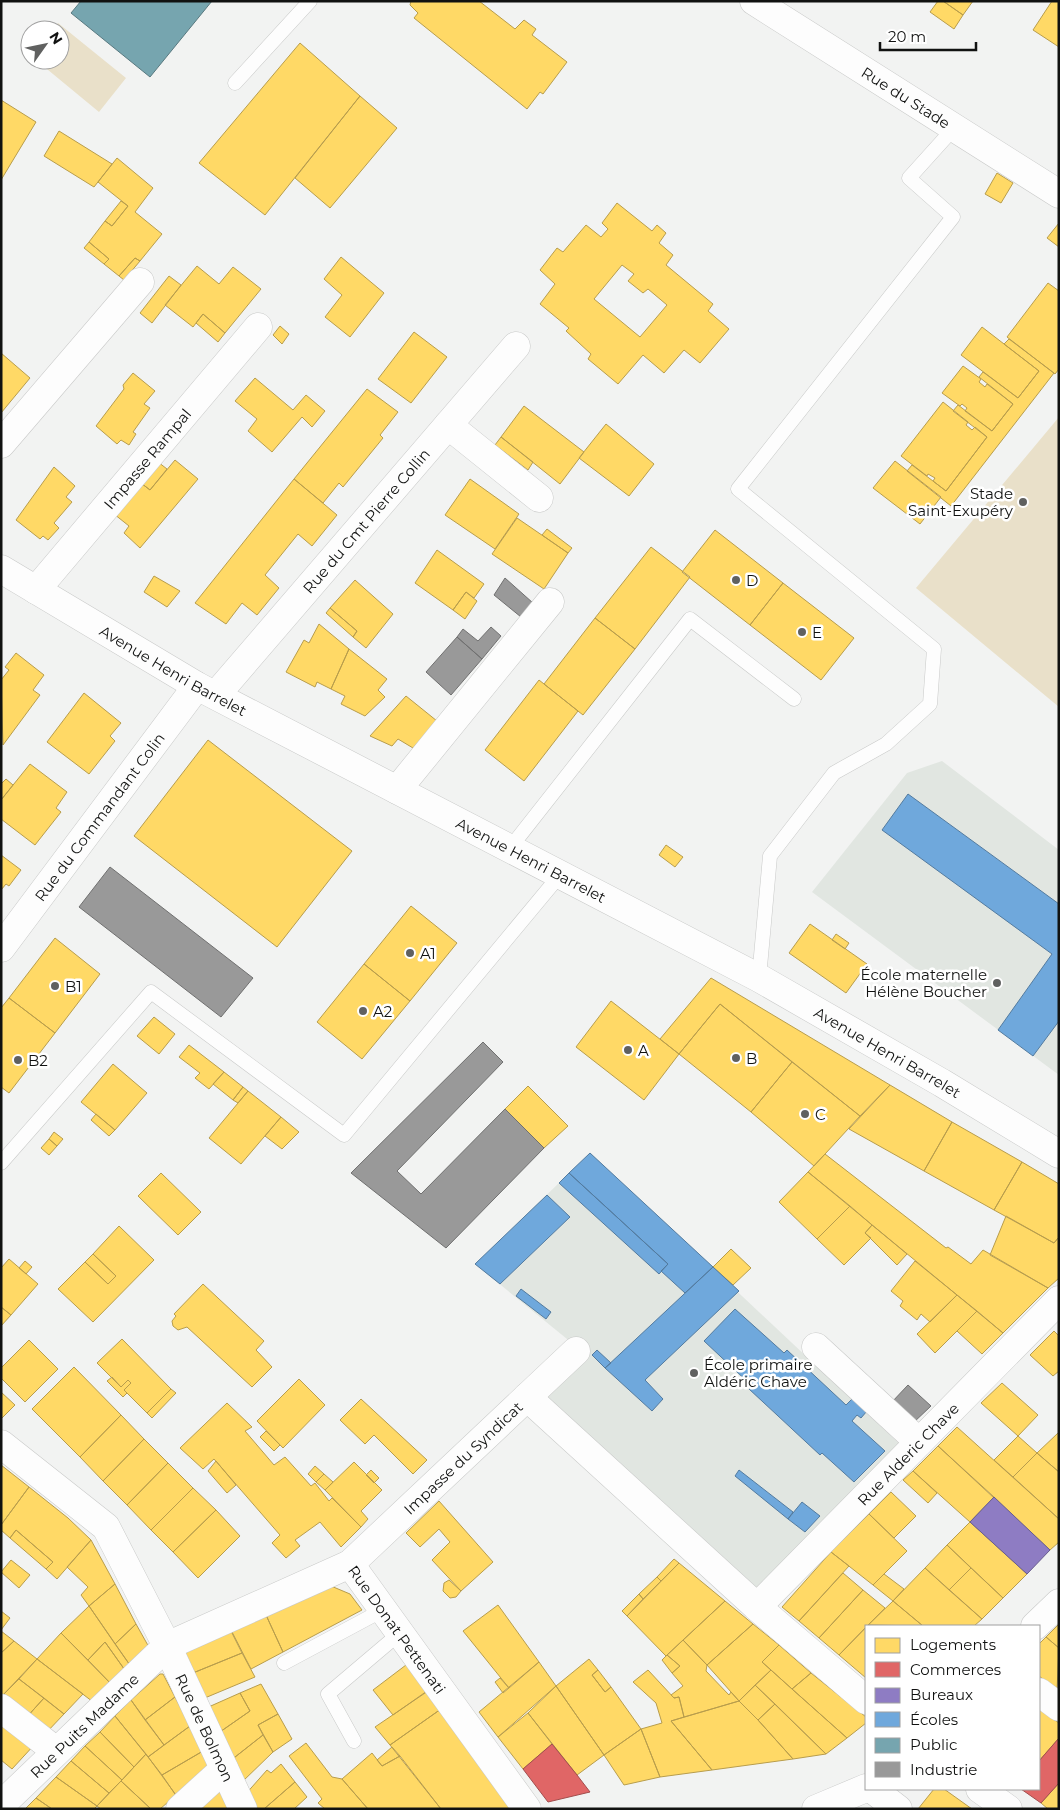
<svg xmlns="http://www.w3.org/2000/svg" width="1060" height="1810" font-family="Montserrat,sans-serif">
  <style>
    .built { fill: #e1e6e1 }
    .green { fill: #e9e0c9 }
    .homes { fill: #ffd966; stroke: #b89d4c; fill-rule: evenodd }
    .shops { fill: #e06666; stroke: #a24d4c }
    .offices { fill: #8e7cc3; stroke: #685c8e }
    .schools { fill: #6fa8dc; stroke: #537b9f }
    .public { fill: #76a5af; stroke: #587980 }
    .industry { fill: #999; stroke: #707070 }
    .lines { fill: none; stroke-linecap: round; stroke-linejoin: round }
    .lane-casing { stroke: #c8c9c8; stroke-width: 15 }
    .street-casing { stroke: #c8c9c8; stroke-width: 29 }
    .secondary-casing { stroke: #c8c9c8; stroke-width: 29 }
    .lane { stroke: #fdfdfd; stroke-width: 14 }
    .street { stroke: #fdfdfd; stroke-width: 28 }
    .secondary { stroke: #fdfdfd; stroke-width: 28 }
    .poi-dot { fill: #606160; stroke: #fff; stroke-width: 2 }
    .labels { text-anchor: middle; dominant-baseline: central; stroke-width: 5; stroke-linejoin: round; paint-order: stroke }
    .street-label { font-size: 15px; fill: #111211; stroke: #fff }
    .poi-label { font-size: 15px; fill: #111211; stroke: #fff; text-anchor: start }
  </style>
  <rect width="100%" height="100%" fill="#f2f3f2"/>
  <path class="built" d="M942 761 1059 850V1075L812 892 907 773Z
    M590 1153 909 1453 767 1597 543 1395 583 1352 475 1264Z"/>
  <path class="green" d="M58 23 126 78 99 112 36 60H60V30H52Z
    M1059 417V707L916 588Z"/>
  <path class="homes" d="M411 1H479L515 29 524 20 536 29 532 35 567 62 543 94 540 92 527 109 414 18 418 13 410 5Z
    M938 1H943L963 15 954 29 930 12Z
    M943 1H973L963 15Z
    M1052 1H1059V47L1033 30Z
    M300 43 360 96 265 215 199 163Z
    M360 96 397 128 330 208 295 178Z
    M1 100 36 122 1 180Z
    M59 131 112 164 94 187 44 156Z
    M117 158 153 188 135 212 162 234 140 261 135 258 119 276 104 264 109 259 89 242 105 221 112 226 128 206 98 182Z
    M997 173 1013 183 1001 203 985 194Z
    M121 201 128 206 112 226 105 221Z
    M617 203 652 231 657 225 666 233 659 243 673 255 666 265 713 304 708 311 729 329 700 363 684 350 664 373 643 355 618 384 588 359 591 354 566 331 569 328 540 304 555 284 540 270 557 248 563 252 586 225 601 237 608 229 602 223ZM622 265 634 274 628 281 643 293 648 289 667 305 640 337 594 299Z
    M1059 223V247L1047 238Z
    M89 242 109 259 104 264 84 248Z
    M341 257 384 293 350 337 325 317 342 295 324 279Z
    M135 258 140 261 124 280 119 276Z
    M197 266 219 284 233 267 261 289 225 333 203 314 193 327 165 305Z
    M169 276 181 285 152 323 140 313Z
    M1048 283 1059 291V369L1055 374 1007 337Z
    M203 314 225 333 218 342 196 323Z
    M280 326 289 334 282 344 273 335Z
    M982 327 1039 371 1018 398 961 355Z
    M414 332 447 357 411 403 378 379Z
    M1009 339 1054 373 951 506 907 471 912 465 946 491 987 437 953 411 958 405 992 431 1013 404 979 377 983 372 1018 398 1039 371 1004 344Z
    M1 353 30 378 1 413Z
    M963 366 981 379 979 382 985 387 987 384 1013 404 992 431 965 411 967 408 962 404 960 406 942 393Z
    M133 373 155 391 144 404 150 408 133 432 136 434 129 445 121 440 117 444 96 426 124 389 123 385Z
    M255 378 293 410 306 395 325 411 312 427 302 417 272 452 248 431 257 419 235 401Z
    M367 389 398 412 380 435 383 438 343 487 339 483 323 503 294 479Z
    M943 402 968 422 966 425 972 430 975 427 987 437 946 491 933 481 935 478 928 474 927 476 901 456Z
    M524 406 584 452 560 484 501 437Z
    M606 424 654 464 629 496 579 458Z
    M501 437 533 462 528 470 495 445Z
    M175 460 198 479 140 548 124 533 129 526 114 514 141 483 150 490Z
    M895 461 941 497 920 524 873 488Z
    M158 462 167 469 150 490 141 483Z
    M54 467 75 486 66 497 72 502 54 523 59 528 48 540 43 536 40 539 16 520Z
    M294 479 337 515 312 546 298 534 265 575 279 588 257 615 242 603 226 624 195 603Z
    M470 479 519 514 495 549 445 515Z
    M517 518 568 553 544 589 492 554Z
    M547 529 572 548 568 553 542 535Z
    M715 530 783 583 750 625 682 572Z
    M651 547 690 577 635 649 595 618Z
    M437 550 484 584 474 598 466 592 453 610 415 583Z
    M154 576 180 591 167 607 144 592Z
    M355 580 393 614 366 648 353 637 357 631 330 608Z
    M783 583 854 638 821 680 750 625Z
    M466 592 477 601 465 619 453 610Z
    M330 608 357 631 353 637 326 613Z
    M595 618 635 649 583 715 544 684Z
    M319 624 349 649 331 689 317 682 315 687 286 672 304 640 309 643Z
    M349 649 387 679 378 690 385 697 365 716 341 704 345 696 331 689Z
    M16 653 44 675 33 690 40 695 3 745 1 680 9 670 5 667Z
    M539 680 578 711 524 781 485 750Z
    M84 693 121 723 110 736 115 741 89 774 47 742Z
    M406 696 437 721 413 748 398 739 392 746 370 736Z
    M208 740 352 851 277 947 134 836Z
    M30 764 67 792 56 808 61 812 35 845 1 819V800Z
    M6 779 13 785 1 800V784Z
    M666 845 683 857 675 867 659 855Z
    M1 855 21 870 9 886 6 884 1 890Z
    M411 906 457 943 410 1001 364 964Z
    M810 924 867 964 846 993 789 953Z
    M836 934 849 943 845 949 832 940Z
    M55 938 100 974 55 1033 9 998Z
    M364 964 410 1001 362 1059 317 1022Z
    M711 978 890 1085 860 1116 720 1004 679 1054 660 1039Z
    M9 998 55 1033 9 1093 1 1087V1008Z
    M611 1001 679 1054 644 1100 576 1047Z
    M720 1004 792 1062 751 1112 679 1054Z
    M154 1017 175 1034 159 1054 137 1036Z
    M189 1045 224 1072 209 1089 195 1078 200 1073 179 1057Z
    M792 1062 860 1116 814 1166 751 1112Z
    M113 1064 147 1093 115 1130 81 1102Z
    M224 1072 243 1087 233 1100 213 1084Z
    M890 1085 952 1122 924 1171 849 1129Z
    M528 1086 568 1126 544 1148 505 1109Z
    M243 1087 248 1091 238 1103 233 1100Z
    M248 1091 281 1117 241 1164 209 1138Z
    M96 1114 115 1130 109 1136 91 1120Z
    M281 1117 299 1132 282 1149 265 1136Z
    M952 1122 1022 1162 994 1210 924 1171Z
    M54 1132 63 1139 57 1146 49 1139Z
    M49 1139 57 1146 49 1155 41 1148Z
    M825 1154 946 1248 948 1247 971 1264 983 1250 1048 1288 1003 1333 808 1172Z
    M1022 1162 1059 1184V1237L1054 1243 994 1210Z
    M808 1172 850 1206 817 1239 779 1202Z
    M161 1173 201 1212 178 1235 138 1196Z
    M850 1206 872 1225 865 1233 871 1238 844 1265 817 1239Z
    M1006 1216 1054 1243 1059 1237V1278L1048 1288 990 1255Z
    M872 1225 907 1254 897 1265 865 1233Z
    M119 1226 154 1260 93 1322 58 1289 85 1262 108 1284 116 1276 93 1254Z
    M731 1249 751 1268 733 1285 713 1267Z
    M93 1254 116 1276 108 1284 85 1262Z
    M9 1259 38 1284 11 1315 1 1307V1268Z
    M25 1261 32 1267 26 1274 19 1268Z
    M915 1261 957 1295 930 1322 921 1314 917 1320 900 1306 903 1301 891 1291Z
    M203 1284 264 1341 256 1350 272 1367 252 1387 187 1327 178 1330 173 1326 172 1321 176 1316 174 1314Z
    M957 1295 977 1311 935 1353 917 1334Z
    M1 1307 11 1315 1 1326Z
    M977 1311 1003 1333 982 1354 957 1331Z
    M1054 1331 1059 1336V1371L1053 1376 1030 1355Z
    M122 1339 171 1389 147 1413 124 1390 131 1383 128 1380 121 1387 97 1363Z
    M29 1340 58 1369 25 1402 1 1378V1368Z
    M74 1367 121 1415 80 1457 32 1409Z
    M112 1377 121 1387 128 1380 131 1383 124 1390 127 1393 123 1397 107 1381Z
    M299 1379 325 1405 283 1448 257 1421Z
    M1002 1383 1038 1415 1018 1436 981 1403Z
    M171 1389 176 1393 152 1418 147 1413Z
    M1 1392 15 1405 1 1419Z
    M361 1399 427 1460 413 1474 374 1435 365 1444 340 1420Z
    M227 1403 252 1427 245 1431 274 1465 285 1457 311 1486 315 1483 329 1501 332 1498 361 1527 341 1547 320 1522 295 1540 300 1546 286 1558 272 1543 280 1535 214 1459 203 1469 180 1448Z
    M121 1415 144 1439 103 1481 80 1457Z
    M957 1427 1059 1519V1542L1050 1550 938 1446Z
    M266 1431 280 1445 274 1451 260 1437Z
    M1058 1433 1059 1434V1472L1037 1453Z
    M1018 1436 1037 1453 1013 1477 994 1460Z
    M144 1439 168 1463 127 1505 103 1481Z
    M938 1446 994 1497 970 1522 913 1471Z
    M1037 1453 1059 1472V1519L1013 1477Z
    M216 1461 236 1485 227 1493 208 1471Z
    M354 1462 382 1490 361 1511 368 1519 361 1527 325 1490Z
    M168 1463 193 1488 151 1530 127 1505Z
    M1 1465 29 1487 1 1525Z
    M315 1466 324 1474 316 1482 308 1474Z
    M371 1470 379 1478 374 1483 366 1475Z
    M913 1471 937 1493 928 1503 903 1480Z
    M324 1474 333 1482 325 1490 316 1482Z
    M29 1487 68 1518 91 1540 57 1579 46 1569 53 1562 16 1530 10 1538 1 1530V1525Z
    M193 1488 216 1510 173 1552 151 1530Z
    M891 1492 916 1516 894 1538 869 1514Z
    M439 1501 493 1562 461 1591 432 1560 450 1542 439 1529 420 1547 406 1533Z
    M216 1510 240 1536 198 1578 173 1552Z
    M869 1514 907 1551 873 1585 831 1552Z
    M970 1522 1027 1574 1003 1598 947 1545Z
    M16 1530 53 1562 46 1569 10 1538Z
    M91 1540 115 1584 89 1606 81 1595 88 1587 67 1567Z
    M947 1545 971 1568 949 1590 925 1568Z
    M831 1552 849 1566 799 1621 782 1607Z
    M674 1559 679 1563 661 1581 657 1577Z
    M11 1560 30 1575 19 1588 1 1572Z
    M679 1563 725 1601 666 1656 627 1616Z
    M925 1568 982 1619 974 1626H923L893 1601Z
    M971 1568 1003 1598 982 1619 949 1590Z
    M843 1573 863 1590 819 1638 799 1621Z
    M884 1574 904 1589 893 1601 873 1585Z
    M657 1577 661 1581 643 1599 639 1594Z
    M449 1580 461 1591 456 1597 450 1598 443 1591 444 1583Z
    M115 1584 136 1624 115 1644 89 1606Z
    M331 1586 350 1594 362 1610 283 1652 266 1615Z
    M863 1590 885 1608 839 1655 819 1638Z
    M639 1594 643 1599 627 1616 622 1611Z
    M725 1601 753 1624 707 1665 683 1640Z
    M893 1601 923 1626 868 1625Z
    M498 1605 539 1662 509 1688 463 1631Z
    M89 1606 132 1668 127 1673 105 1642 88 1660 61 1633Z
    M1 1611 10 1618 1 1630Z
    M266 1615 283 1652 251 1669 231 1630Z
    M136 1624 150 1649 132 1668 115 1644Z
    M753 1624 779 1645 762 1662 771 1670 739 1701 707 1665Z
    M1059 1624V1648L1046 1637Z
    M228 1625 242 1653 188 1675 175 1647Z
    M866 1627V1678L839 1655Z
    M1 1631 14 1641 1 1653Z
    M61 1633 114 1687 97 1705 37 1659Z
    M1046 1637 1059 1648 1057 1690 1039 1676V1644Z
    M683 1640 707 1665 706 1671 729 1695 731 1692 739 1701 684 1717 679 1697 674 1698 671 1695 683 1686 672 1673 680 1666 667 1655Z
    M14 1641 37 1659 1 1697V1653Z
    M105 1642 127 1673 114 1687 88 1660Z
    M779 1645 811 1673 792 1689 762 1662Z
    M242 1653 255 1677 200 1700 188 1675Z
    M667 1655 680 1666 672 1673 662 1660Z
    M37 1659 83 1694 64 1714 19 1679Z
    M589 1659 598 1670 592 1675 605 1692 611 1687 641 1729 604 1755 556 1686Z
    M539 1662 556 1686 498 1737 479 1712Z
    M406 1665 427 1691 393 1715 373 1690Z
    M598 1670 611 1687 605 1692 592 1675Z
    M648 1670 674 1698 679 1697 684 1717 671 1721 712 1770 660 1777 641 1729 662 1723 656 1703 633 1682Z
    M771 1670 792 1689 847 1738 826 1754 755 1685Z
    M811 1673 866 1717V1723L847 1738 792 1689Z
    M160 1674H163L175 1697 145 1720 131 1700Z
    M500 1678 509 1688 503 1693 495 1682Z
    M19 1679 44 1698 25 1719 1 1697Z
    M261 1684 278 1714 258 1725 263 1735 230 1761 217 1734 250 1711 240 1693Z
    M755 1685 775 1704 758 1720 739 1701Z
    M556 1686 604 1755 577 1775 528 1713Z
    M428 1691 441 1709 390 1745 375 1727Z
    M240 1693 250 1711 217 1734 204 1709Z
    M175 1697 190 1726 164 1745 145 1720Z
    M44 1698 64 1714 45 1734 25 1719Z
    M131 1700 164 1745 148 1757 115 1716Z
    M739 1701 758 1720 793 1759 712 1770 671 1721Z
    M775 1704 826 1754 793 1759 758 1720Z
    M441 1709 514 1806 507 1809H441L390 1745Z
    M1039 1709 1059 1723V1738L1039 1761Z
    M528 1713 552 1744 523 1769 498 1737Z
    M278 1714 292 1739 273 1752 258 1725Z
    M115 1716 146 1754 134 1767 100 1732Z
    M1 1718 35 1744 12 1769 1 1760Z
    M190 1726 203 1751 162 1775 148 1757Z
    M641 1729 660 1777 624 1785 604 1755Z
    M100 1732 134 1767 122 1780 85 1746Z
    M263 1735 273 1752 241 1783 230 1761Z
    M306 1743 332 1777 342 1779 368 1809H325L318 1803 322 1799 289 1756Z
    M85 1746 122 1780 109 1793 71 1761Z
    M392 1747 400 1756 382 1766 377 1760Z
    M203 1751 212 1770 179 1800 162 1775Z
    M372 1753 382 1766 400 1756 441 1809H368L342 1779Z
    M146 1754 176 1795 160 1809H151L121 1781Z
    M71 1761 109 1793 97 1806 56 1777Z
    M281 1764 295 1782 264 1809H250L244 1796 267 1770 271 1773Z
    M56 1777 97 1806 94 1809H52L36 1798Z
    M121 1781 151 1809H101L97 1806Z
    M295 1782 307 1797 294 1809H264Z
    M1059 1783V1809H1048L1041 1803Z
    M222 1788 233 1809H198Z
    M934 1789H944L972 1809H918Z
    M36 1798 52 1809H25Z"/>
  <path class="shops" d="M1059 1738V1783L1041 1803 1021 1789H1039V1761Z
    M552 1744 577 1775 590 1792 548 1802 523 1769Z"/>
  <path class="offices" d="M994 1497 1050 1550 1027 1574 970 1522Z"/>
  <path class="schools" d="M908 794 1059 904V1021L1033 1056 998 1030 1052 954 882 830Z
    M590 1153 713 1267 685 1293 661 1271 668 1264 569 1173Z
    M569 1173 668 1264 659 1274 559 1183Z
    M547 1195 570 1217 500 1284 475 1264Z
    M713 1267 739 1291 645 1380 663 1399 652 1411 605 1368Z
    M521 1289 551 1312 546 1319 516 1296Z
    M735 1309 784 1353 787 1350 846 1405 853 1398 867 1411 861 1418 857 1415 852 1421 885 1451 854 1482 822 1453 820 1455 749 1389 752 1386 704 1341Z
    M597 1350 611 1363 605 1368 592 1355Z
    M739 1470 793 1512 788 1519 735 1476Z
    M802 1502 820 1516 805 1532 788 1519Z"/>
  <path class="public" d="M81 1H212L150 77 71 13Z"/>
  <path class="industry" d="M505 578 533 603 521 617 494 595Z
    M491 627 501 636 482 659 457 637 463 629 478 641Z
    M457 637 482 659 451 695 426 672Z
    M110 867 253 978 221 1017 79 907Z
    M483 1042 503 1062 397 1171 421 1194 505 1109 544 1148 446 1248 351 1173Z
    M908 1385 931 1406 912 1424 891 1403Z"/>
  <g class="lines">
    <g class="lane-casing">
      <path id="lane" d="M235 83 310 1
        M510 848 690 619 794 699
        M759 978 770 856 834 773 886 744 930 704 934 649 738 489 953 217 909 178 955 127
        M1 1163 151 992 344 1135 560 875
        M284 1663 383 1610
        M354 1741 328 1694 400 1633"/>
    </g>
    <g class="street-casing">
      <g id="street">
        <path id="s1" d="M754 1 1059 194"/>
        <path d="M448 425 539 498"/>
        <path d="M1 444 140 282"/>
        <path id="s2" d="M1 569 197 686 759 978 942 1083 1059 1154"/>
        <path id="s3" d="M36 590 258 327"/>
        <path id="s4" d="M216 695 516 346"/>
        <path d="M397 790 550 602"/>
        <path id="s5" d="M1 948 197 686"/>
        <path d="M816 1347 919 1442"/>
        <path d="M527 1397 757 1607 866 1700"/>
        <path id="s6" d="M350 1564 576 1351"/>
        <path id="s7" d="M757 1607 1059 1300"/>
        <path id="s8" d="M167 1646 243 1809"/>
        <path d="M1039 1692 1059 1707"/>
        <path d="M1 1708 56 1751"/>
        <path d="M872 1789 898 1809"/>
        <path d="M980 1789 1008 1809"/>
        <path id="s9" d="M1 1805 167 1646 350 1564 527 1809"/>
        <path d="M180 1809 224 1769"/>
      </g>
    </g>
    <g class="secondary-casing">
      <path id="secondary" d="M1 1444 106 1527 167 1646
        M1035 1626 1059 1603
        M816 1809 866 1788"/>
    </g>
    <use href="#lane" class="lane"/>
    <use href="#street" class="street"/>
    <use href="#secondary" class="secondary"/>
  </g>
  <g class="poi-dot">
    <circle cx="1023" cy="502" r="5"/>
    <circle cx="736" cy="580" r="5"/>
    <circle cx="802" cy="632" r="5"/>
    <circle cx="410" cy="953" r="5"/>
    <circle cx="997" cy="983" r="5"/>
    <circle cx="55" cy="986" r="5"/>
    <circle cx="363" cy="1011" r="5"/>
    <circle cx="628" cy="1050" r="5"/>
    <circle cx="736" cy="1058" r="5"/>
    <circle cx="18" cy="1060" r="5"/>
    <circle cx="805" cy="1114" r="5"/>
    <circle cx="694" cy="1373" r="5"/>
  </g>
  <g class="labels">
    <g class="street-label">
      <text stroke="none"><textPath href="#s1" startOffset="180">Rue du Stade</textPath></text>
      <text stroke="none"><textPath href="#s3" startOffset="172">Impasse Rampal</textPath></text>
      <text stroke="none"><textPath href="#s4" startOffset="230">Rue du Cmt Pierre Collin</textPath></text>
      <text stroke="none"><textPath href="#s2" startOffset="200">Avenue Henri Barrelet</textPath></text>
      <text stroke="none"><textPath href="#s5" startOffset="164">Rue du Commandant Colin</textPath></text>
      <text stroke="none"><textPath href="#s2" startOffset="605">Avenue Henri Barrelet</textPath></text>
      <text stroke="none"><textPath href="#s2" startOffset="1010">Avenue Henri Barrelet</textPath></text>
      <text stroke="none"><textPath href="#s7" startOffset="215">Rue Alderic Chave</textPath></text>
      <text stroke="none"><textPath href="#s6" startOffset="155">Impasse du Syndicat</textPath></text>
      <text stroke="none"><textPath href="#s9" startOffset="511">Rue Donat Pettenati</textPath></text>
      <text stroke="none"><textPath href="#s9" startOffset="115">Rue Puits Madame</textPath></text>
      <text stroke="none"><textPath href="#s8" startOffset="90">Rue de Bolmon</textPath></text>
    </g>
    <g class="poi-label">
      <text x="1013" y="493" text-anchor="end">Stade<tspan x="1013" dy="17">Saint-Exupéry</tspan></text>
      <text x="746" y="580">D</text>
      <text x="812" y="632">E</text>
      <text x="420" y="953">A1</text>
      <text x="987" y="974" text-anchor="end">École maternelle<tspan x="987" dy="17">Hélène Boucher</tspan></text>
      <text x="65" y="986">B1</text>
      <text x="373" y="1011">A2</text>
      <text x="638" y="1050">A</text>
      <text x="746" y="1058">B</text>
      <text x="28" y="1060">B2</text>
      <text x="815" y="1114">C</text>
      <text x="704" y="1364">École primaire<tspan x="704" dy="17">Aldéric Chave</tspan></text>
    </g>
  </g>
  <rect width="1060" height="1810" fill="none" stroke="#111211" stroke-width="5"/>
  <rect x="865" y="1625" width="175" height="165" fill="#ffffff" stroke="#a0a0a0"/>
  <rect x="875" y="1638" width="25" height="15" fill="#ffd966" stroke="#a0a0a0"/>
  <text x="910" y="1650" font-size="15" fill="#111211">Logements</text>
  <rect x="875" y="1662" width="25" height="15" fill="#e06666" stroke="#a0a0a0"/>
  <text x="910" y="1675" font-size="15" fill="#111211">Commerces</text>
  <rect x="875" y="1688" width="25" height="15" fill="#8e7cc3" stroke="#a0a0a0"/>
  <text x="910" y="1700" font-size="15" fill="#111211">Bureaux</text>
  <rect x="875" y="1712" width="25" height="15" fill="#6fa8dc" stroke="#a0a0a0"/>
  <text x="910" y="1725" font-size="15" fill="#111211">Écoles</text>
  <rect x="875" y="1738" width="25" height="15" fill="#76a5af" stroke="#a0a0a0"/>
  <text x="910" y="1750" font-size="15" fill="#111211">Public</text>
  <rect x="875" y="1762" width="25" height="15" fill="#999999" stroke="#a0a0a0"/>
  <text x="910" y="1775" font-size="15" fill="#111211">Industrie</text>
  <g transform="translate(45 45) rotate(57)"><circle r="24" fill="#ffffff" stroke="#a0a0a0"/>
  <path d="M0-4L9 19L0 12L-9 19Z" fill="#606160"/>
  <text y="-8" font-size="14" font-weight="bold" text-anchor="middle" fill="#111211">N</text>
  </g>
  <path d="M880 42v8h96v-8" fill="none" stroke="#111211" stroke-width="2.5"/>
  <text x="888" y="42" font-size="15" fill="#111211" stroke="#ffffff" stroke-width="4" paint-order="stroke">20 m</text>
</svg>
